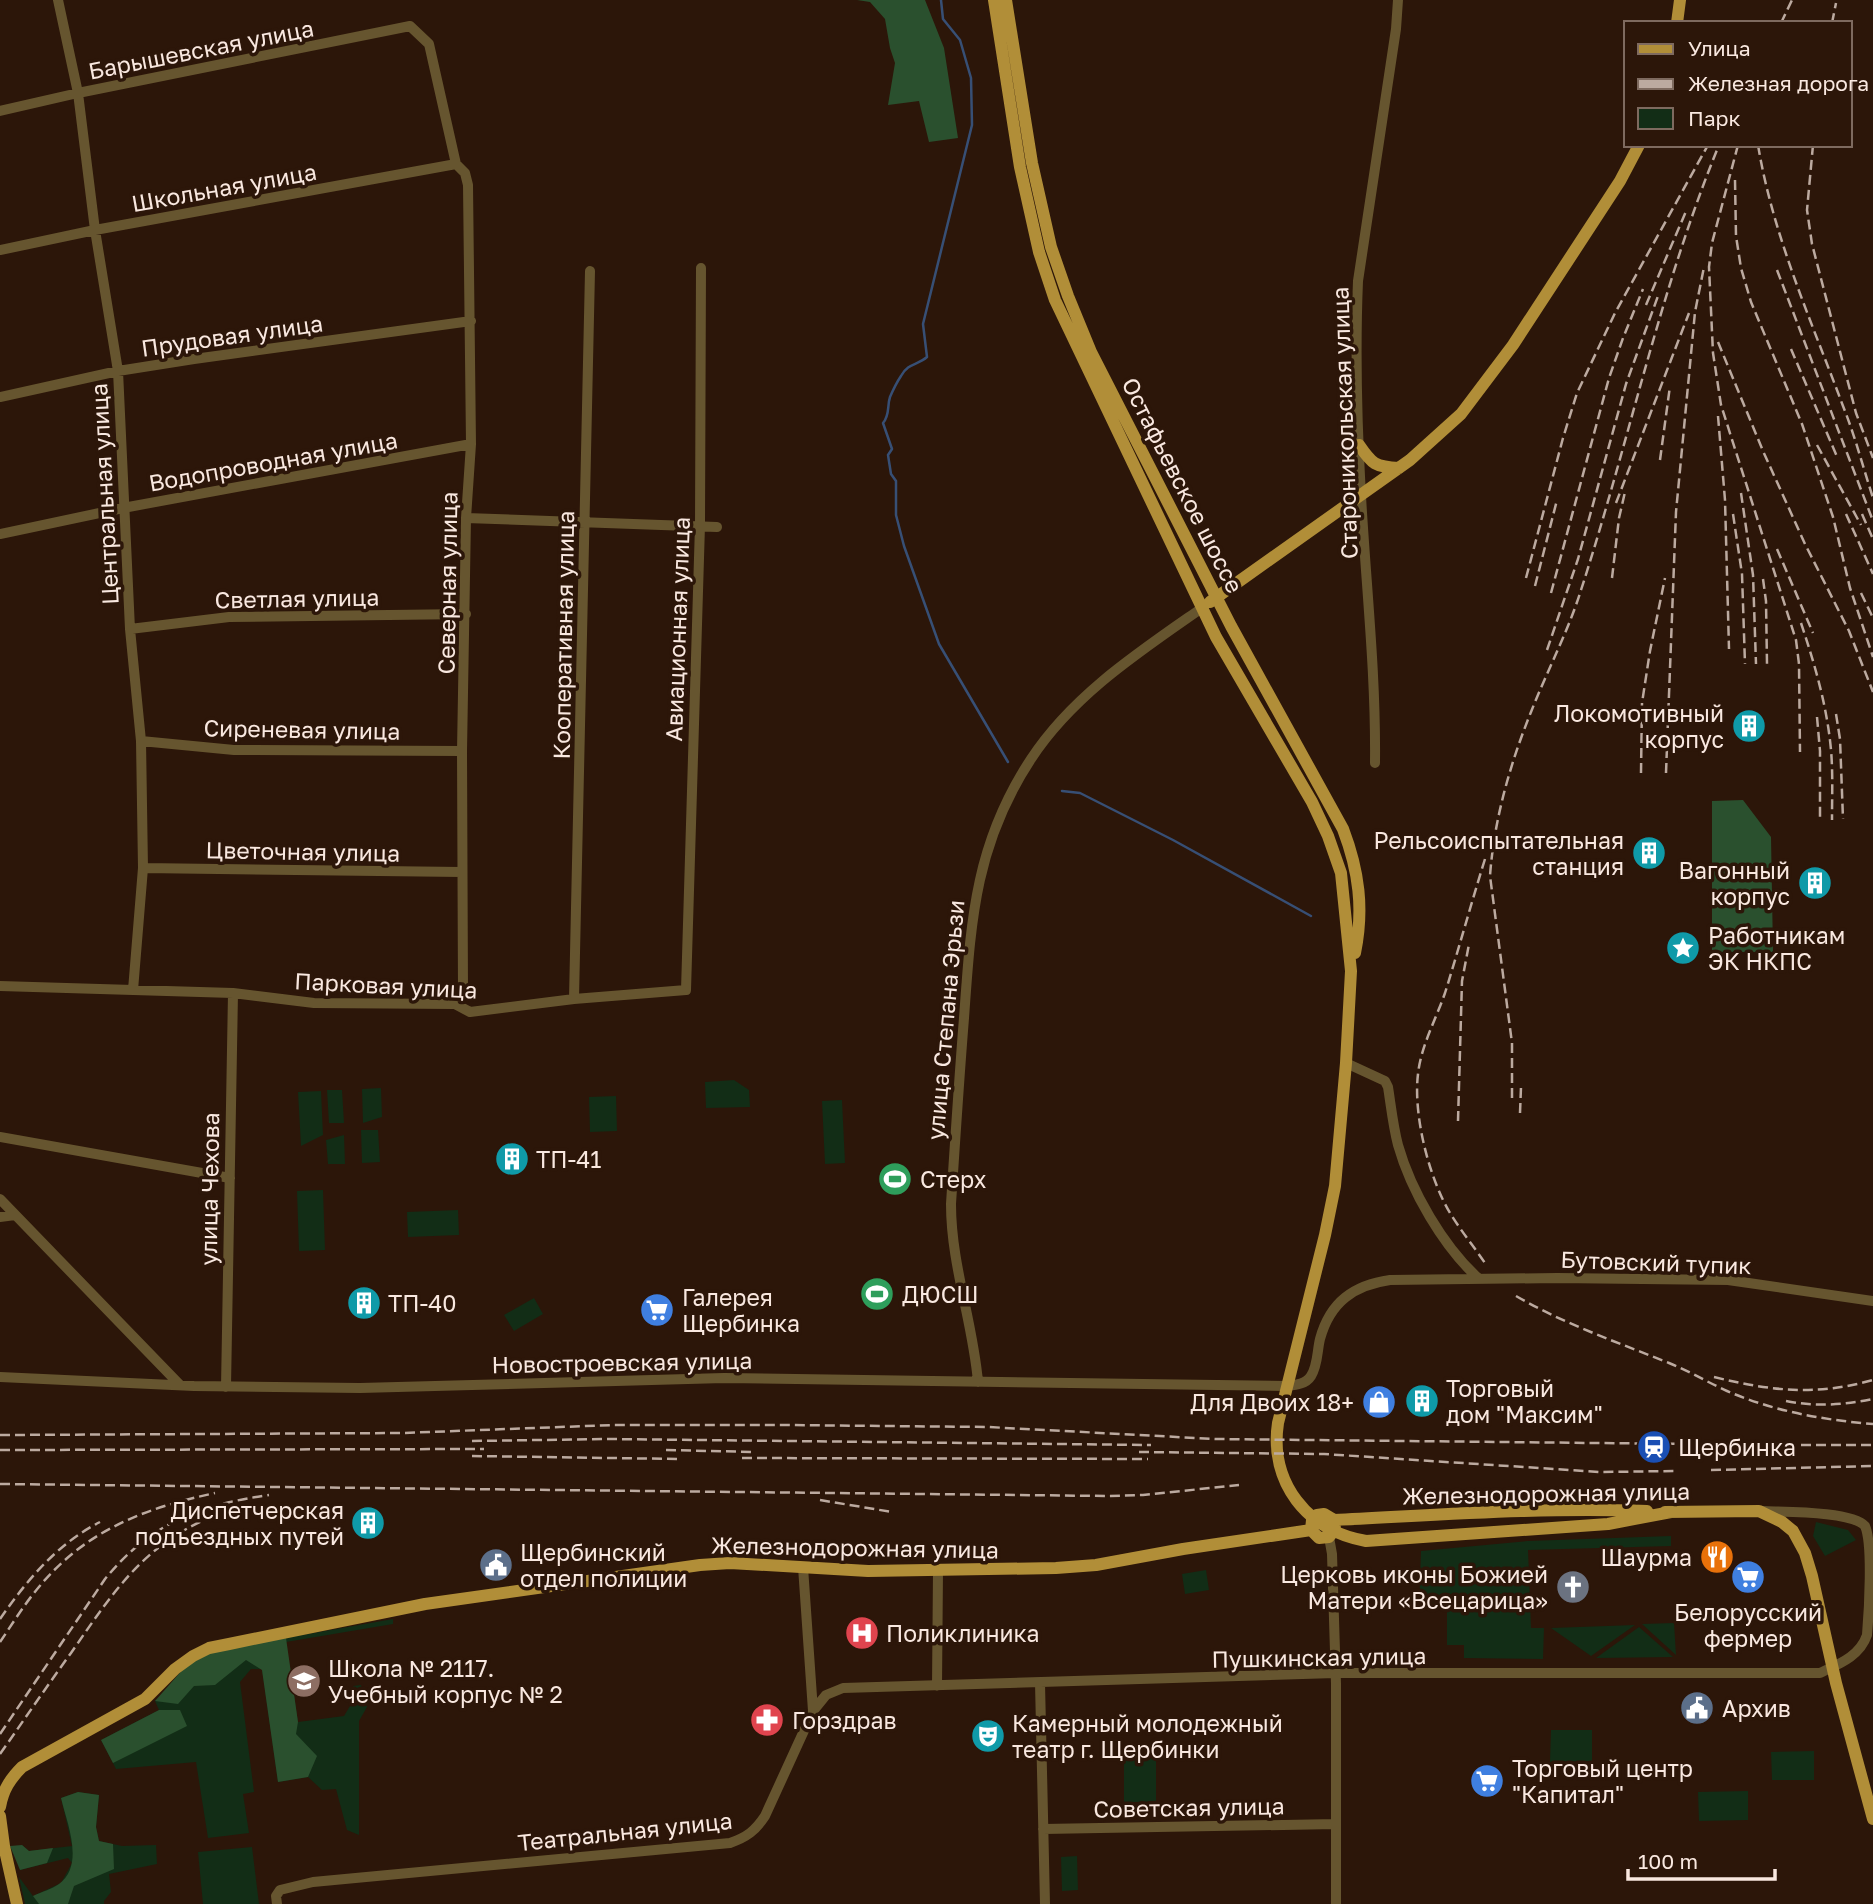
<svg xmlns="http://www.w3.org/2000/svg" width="1873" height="1904" font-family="'Golos Text',sans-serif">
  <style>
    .green { fill: #122d16 }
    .forest { fill: #2a502e }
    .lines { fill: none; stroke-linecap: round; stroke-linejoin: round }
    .stream { stroke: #374f75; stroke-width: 2.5 }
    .minor { stroke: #66552f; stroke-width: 10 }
    .major { stroke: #b18e38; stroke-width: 12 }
    .rail { stroke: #bcaaa0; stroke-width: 2.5; stroke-dasharray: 10 5; stroke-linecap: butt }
    .labels { text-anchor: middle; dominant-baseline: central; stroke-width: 7; stroke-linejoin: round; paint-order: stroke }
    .street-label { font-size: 23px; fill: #f9e8e0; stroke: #2c1609 }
    .poi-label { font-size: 23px; fill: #f9e8e0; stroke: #2c1609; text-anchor: start }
  </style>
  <rect width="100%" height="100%" fill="#2c1609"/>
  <path class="green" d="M734 1080 749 1090 750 1107 706 1108 705 1082Z
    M381 1088 382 1117 363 1123 362 1089Z
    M327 1090H342L344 1123H329Z
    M321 1091 323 1135 301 1146 298 1092Z
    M616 1096 617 1131 590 1132 589 1097Z
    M842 1100 845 1163 825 1164 822 1101Z
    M361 1130H378L380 1162 362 1163Z
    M344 1135 345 1164H328L326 1140Z
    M323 1190 325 1250 299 1251 297 1191Z
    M458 1210 459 1235 408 1237 407 1212Z
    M534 1298 543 1314 514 1331 504 1315Z
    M1816 1522 1848 1530 1856 1540 1825 1556 1813 1536Z
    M1671 1536V1546L1528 1550 1531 1628H1544L1543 1659 1464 1658V1645H1447V1610H1419L1421 1551 1528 1541Z
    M1206 1570 1209 1590 1185 1594 1182 1574Z
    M393 1619V1624L286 1642 298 1722 344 1716 353 1701V1686L361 1685 367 1707 359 1721V1835L347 1830 336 1789 322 1790 308 1777 278 1782 262 1669H251L240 1682 254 1792 243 1794 249 1833 208 1838 196 1762 116 1769 101 1740 159 1710 155 1701 211 1651Z
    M1674 1623 1676 1655 1642 1624Z
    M1635 1625 1591 1656 1551 1628Z
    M1639 1627 1673 1657 1596 1658Z
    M1551 1730H1592V1761L1550 1762Z
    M1814 1751V1780H1772L1771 1752Z
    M1124 1753H1156V1802H1124Z
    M1748 1791V1820L1699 1821 1698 1792Z
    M78 1792 99 1795 96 1827 99 1841 122 1846 156 1845 157 1864 109 1874 111 1892 104 1901V1904H25L19 1877 33 1896 61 1883 72 1863 68 1858 20 1870 22 1845 29 1851 72 1846 61 1798Z
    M252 1847 259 1904H203L198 1852Z
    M1077 1856 1078 1890 1062 1891 1061 1857Z"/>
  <path class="forest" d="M857 0H925L944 48 958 138 929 142 919 101 888 105 895 63 890 48 885 19 870 2Z
    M1743 800 1771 837 1773 952H1712V801Z
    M286 1638 298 1722 296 1734 317 1756 308 1777 278 1782 262 1670 246 1660 215 1685 194 1686 178 1704 155 1701 185 1667 211 1651Z
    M159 1710H180L187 1726 113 1763 101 1740Z
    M78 1792 99 1795 96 1827 99 1841 113 1844 114 1869 74 1886 68 1904H39L33 1896C41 1892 52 1889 59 1884 85 1865 67 1823 61 1798Z
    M22 1845 29 1851 53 1848 47 1863 20 1870 10 1846Z"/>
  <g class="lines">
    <path class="stream" d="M941 0 943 19 960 40 971 78 972 125 923 324 927 357C918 365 908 363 901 376 897 382 893 390 890 397 887 406 890 415 883 423L892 449 888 455 891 474 896 481V515L904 546 939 644 1008 762
      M1062 791 1080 793 1173 840 1311 916"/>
    <path class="minor" d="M58 0 78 93 95 230 118 371 130 629 141 741 143 868 133 990
      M0 111 78 93 410 26 429 44 456 164
      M0 250 95 230 456 164
      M0 397 118 371 194 359 471 321
      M466 518 717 527
      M0 534 123 508 471 444
      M130 629 229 617 466 614
      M141 741 234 750 462 751
      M1375 763C1376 673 1366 585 1361 496 1357 425 1355 352 1358 281L1396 29 1398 0
      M143 868 462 872
      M0 986 233 993 314 1003 455 1004 470 1012 574 999 686 990 700 525 701 268
      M574 999 590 271
      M455 1004 463 992 462 751 466 518 471 444 468 185 465 173 456 164
      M1346 1063 1385 1081 1388 1087C1391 1106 1393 1126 1398 1145 1411 1191 1443 1246 1478 1278
      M0 1137 230 1178
      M0 1199 180 1385
      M0 1217 15 1215
      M0 1377 194 1386 360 1388 724 1378 1287 1386C1296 1385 1306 1384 1311 1376 1318 1365 1317 1351 1320 1339 1330 1302 1354 1285 1390 1280L1557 1278 1728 1280 1873 1301
      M978 1382C973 1322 951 1265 951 1204 955 1142 959 1080 964 1018 971 920 975 844 1031 759 1073 695 1139 652 1202 608
      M226 1387 233 993
      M1329 1537 1332 1554 1336 1684V1904
      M1040 1683 1045 1904
      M937 1686 938 1571
      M813 1711 826 1695 843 1688 1335 1673H1820C1839 1664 1860 1656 1867 1635 1869 1611 1873 1544 1865 1526 1852 1511 1783 1512 1763 1511
      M1043 1829 1336 1824
      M277 1904 276 1896 280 1890 313 1882 730 1843C747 1837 755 1831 765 1816L813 1711 803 1567"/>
    <path class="major" d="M994 0 1020 167 1039 252 1055 300 1216 637 1312 802 1328 836 1341 873 1351 971 1346 1063 1335 1186 1325 1235 1278 1423C1269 1482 1307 1531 1366 1541L1608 1524 1671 1512
      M1006 0 1032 163 1051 247 1068 296 1091 352 1231 626 1343 829C1359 871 1364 909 1355 953
      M1677 23 1680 0
      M1359 445C1372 464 1375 467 1399 468
      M1210 602 1410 460 1461 414 1513 345 1620 181 1639 145
      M1665 1512 1759 1511 1782 1522 1793 1531 1805 1553 1812 1576 1836 1683 1873 1819
      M1334 1520 1335 1529 1329 1537 1319 1538 1311 1530 1312 1520 1317 1515 1324 1514 1334 1520C1438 1515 1543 1507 1647 1511
      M0 1807C3 1790 10 1779 22 1767L145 1699 175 1669 193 1656 209 1648 229 1644 425 1604 700 1565 730 1563 868 1571 1056 1568 1096 1565 1183 1549 1311 1530
      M0 1816 4 1846 17 1904"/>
    <path class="rail" d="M1781 23 1792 0
      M1832 23 1836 3
      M1738 145 1712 243 1709 267 1713 353 1721 405 1796 640 1799 664 1800 752
      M1758 145C1773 236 1811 320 1843 406 1855 436 1863 467 1873 498
      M1813 145 1807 210 1812 244 1856 413 1873 458
      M1735 180 1736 236 1741 268 1751 302 1802 424 1833 517 1850 588 1873 657
      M1777 270 1873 521
      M1646 305 1687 209
      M1718 342 1763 451 1805 544 1849 631 1873 692
      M1791 349 1838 459
      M1718 416 1725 500 1729 649
      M1817 445 1861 525
      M1660 460 1670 386
      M1741 493 1753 575 1756 664
      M1616 503 1689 313
      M1733 514 1742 574 1745 664
      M1846 514 1873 574
      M1862 514 1873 539
      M1777 549 1813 633
      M1526 578 1563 438 1577 393 1615 313 1708 145
      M1612 578 1619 518 1625 492
      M1763 579 1766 601 1767 664
      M1535 586 1557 500
      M1551 593 1609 378 1623 338 1643 289
      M1861 593 1873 618
      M1801 623C1815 665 1827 706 1831 750 1833 773 1832 797 1832 820
      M1547 650 1578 559 1626 384 1658 296
      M1836 714 1840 739 1843 819
      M1817 717 1820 751V818
      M1641 773 1642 703 1650 651 1665 578
      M1666 773 1676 512 1695 312 1704 267
      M1485 859C1471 904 1459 948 1445 993 1436 1019 1421 1046 1418 1074 1413 1115 1429 1178 1450 1213 1461 1231 1475 1248 1487 1266
      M1512 1098V1043L1490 876C1494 820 1510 764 1531 712 1547 671 1568 632 1581 590 1629 442 1660 289 1719 145
      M1520 1113 1521 1087
      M1458 1121 1462 981 1469 944
      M1516 1296C1564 1324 1617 1342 1669 1363 1689 1371 1707 1382 1727 1391 1773 1411 1823 1420 1873 1424
      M1714 1377C1771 1391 1816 1396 1873 1380
      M1786 1401C1816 1407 1844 1405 1873 1399
      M0 1435 402 1433 614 1425H785L988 1427 1215 1439 1691 1444
      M472 1441 606 1439 1151 1445
      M1711 1445H1873
      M0 1450 484 1449
      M666 1450 754 1452
      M1139 1452 1324 1454 1600 1472 1677 1471
      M472 1456 679 1459
      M742 1458 1148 1459
      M1711 1470 1873 1466
      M0 1484 1109 1496 1143 1495 1239 1485
      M820 1500 892 1512
      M0 1619C27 1580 57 1544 100 1522
      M0 1642C11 1626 22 1608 34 1593 82 1532 141 1509 215 1493
      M0 1734 105 1579C151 1523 199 1505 269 1495
      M0 1754C24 1720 47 1686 71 1653 116 1588 148 1538 227 1511"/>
  </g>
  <defs>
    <g id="building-disc" transform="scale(1.75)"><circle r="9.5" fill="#0f9aa8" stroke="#2c1609"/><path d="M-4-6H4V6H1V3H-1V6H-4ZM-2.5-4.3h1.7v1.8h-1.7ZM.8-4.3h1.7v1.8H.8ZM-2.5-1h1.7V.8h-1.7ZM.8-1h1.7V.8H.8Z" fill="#fff"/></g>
    <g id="sight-disc" transform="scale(1.75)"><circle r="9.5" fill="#0f9aa8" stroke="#2c1609"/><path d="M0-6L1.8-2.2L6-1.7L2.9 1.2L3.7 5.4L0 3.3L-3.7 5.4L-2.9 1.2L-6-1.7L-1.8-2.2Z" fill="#fff"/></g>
    <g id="stadium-disc" transform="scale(1.75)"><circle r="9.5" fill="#2e9e5b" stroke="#2c1609"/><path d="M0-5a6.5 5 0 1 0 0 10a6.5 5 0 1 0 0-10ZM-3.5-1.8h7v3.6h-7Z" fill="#fff"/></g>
    <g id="supermarket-disc" transform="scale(1.75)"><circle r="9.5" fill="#3f7fe0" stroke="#2c1609"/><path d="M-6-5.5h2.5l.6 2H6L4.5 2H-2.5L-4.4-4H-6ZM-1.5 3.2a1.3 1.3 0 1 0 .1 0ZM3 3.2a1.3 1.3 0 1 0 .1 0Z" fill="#fff"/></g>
    <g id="shop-disc" transform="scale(1.75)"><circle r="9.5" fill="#3f7fe0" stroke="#2c1609"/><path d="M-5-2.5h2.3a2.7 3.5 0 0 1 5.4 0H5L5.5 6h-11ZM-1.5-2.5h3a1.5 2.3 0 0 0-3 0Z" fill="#fff"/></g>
    <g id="station-disc" transform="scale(1.75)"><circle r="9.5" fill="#1a4fb4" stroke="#2c1609"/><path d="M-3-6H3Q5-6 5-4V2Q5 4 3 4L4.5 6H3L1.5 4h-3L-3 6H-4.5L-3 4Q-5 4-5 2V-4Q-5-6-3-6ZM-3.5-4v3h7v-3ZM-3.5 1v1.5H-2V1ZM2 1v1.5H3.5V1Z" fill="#fff"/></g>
    <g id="restaurant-disc" transform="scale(1.75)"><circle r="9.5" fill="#e8710a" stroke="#2c1609"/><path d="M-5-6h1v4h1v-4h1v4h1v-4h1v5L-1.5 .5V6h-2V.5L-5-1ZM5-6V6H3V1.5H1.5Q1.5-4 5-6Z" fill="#fff"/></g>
    <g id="civic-disc" transform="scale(1.75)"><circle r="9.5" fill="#5c6f8a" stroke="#2c1609"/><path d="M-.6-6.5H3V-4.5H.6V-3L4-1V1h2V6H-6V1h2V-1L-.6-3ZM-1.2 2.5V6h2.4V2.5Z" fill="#fff"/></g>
    <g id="church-disc" transform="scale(1.75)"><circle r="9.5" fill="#6b7280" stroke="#2c1609"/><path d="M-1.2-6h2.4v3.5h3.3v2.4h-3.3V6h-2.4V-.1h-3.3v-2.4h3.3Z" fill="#fff"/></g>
    <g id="hospital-disc" transform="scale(1.75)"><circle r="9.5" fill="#e0444e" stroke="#2c1609"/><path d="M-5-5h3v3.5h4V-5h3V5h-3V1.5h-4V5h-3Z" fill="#fff"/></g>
    <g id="school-disc" transform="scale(1.75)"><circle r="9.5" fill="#8d6e63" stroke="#2c1609"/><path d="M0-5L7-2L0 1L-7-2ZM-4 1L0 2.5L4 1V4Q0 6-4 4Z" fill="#fff"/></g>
    <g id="pharmacy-disc" transform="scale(1.75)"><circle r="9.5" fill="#e0444e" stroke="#2c1609"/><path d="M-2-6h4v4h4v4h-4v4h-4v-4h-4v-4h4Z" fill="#fff"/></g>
    <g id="theatre-disc" transform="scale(1.75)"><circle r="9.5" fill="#0f9aa8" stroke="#2c1609"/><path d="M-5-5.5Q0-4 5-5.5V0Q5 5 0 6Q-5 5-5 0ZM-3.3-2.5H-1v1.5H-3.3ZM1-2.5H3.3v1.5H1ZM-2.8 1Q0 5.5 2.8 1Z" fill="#fff"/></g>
  </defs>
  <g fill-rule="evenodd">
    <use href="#building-disc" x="1749" y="726"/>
    <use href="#building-disc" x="1649" y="853"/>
    <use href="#building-disc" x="1815" y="883"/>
    <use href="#sight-disc" x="1683" y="948"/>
    <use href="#building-disc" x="512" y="1159"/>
    <use href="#stadium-disc" x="895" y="1179"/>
    <use href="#stadium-disc" x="877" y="1294"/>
    <use href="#building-disc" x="364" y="1303"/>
    <use href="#supermarket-disc" x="657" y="1310"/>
    <use href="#building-disc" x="1422" y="1401"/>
    <use href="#shop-disc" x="1379" y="1402"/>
    <use href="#station-disc" x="1654" y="1447"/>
    <use href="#building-disc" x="368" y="1523"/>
    <use href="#restaurant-disc" x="1717" y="1557"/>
    <use href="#civic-disc" x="496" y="1565"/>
    <use href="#supermarket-disc" x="1748" y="1577"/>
    <use href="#church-disc" x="1573" y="1587"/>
    <use href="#hospital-disc" x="862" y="1633"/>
    <use href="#school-disc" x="304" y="1681"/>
    <use href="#civic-disc" x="1697" y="1708"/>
    <use href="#pharmacy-disc" x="767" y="1720"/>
    <use href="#theatre-disc" x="988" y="1736"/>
    <use href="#supermarket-disc" x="1487" y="1781"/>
  </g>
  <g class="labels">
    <g class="street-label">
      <text transform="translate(201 49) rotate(-11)">Барышевская улица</text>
      <text transform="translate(224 187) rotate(-10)">Школьная улица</text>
      <text transform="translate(232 335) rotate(-8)">Прудовая улица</text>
      <text transform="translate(1344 423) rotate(-92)">Староникольская улица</text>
      <text transform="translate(273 461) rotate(-10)">Водопроводная улица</text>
      <text transform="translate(1183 485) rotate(63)">Остафьевское шоссе</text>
      <text transform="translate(104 494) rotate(-93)">Центральная улица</text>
      <text transform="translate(447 583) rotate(-89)">Северная улица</text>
      <text transform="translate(297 598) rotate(-1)">Светлая улица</text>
      <text transform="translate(677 629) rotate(-88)">Авиационная улица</text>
      <text transform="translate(563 635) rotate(-89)">Кооперативная улица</text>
      <text transform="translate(302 729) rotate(1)">Сиреневая улица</text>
      <text transform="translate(303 851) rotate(1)">Цветочная улица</text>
      <text transform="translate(386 985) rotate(3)">Парковая улица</text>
      <text transform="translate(945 1020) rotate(-85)">улица Степана Эрьзи</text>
      <text transform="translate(209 1189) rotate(-89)">улица Чехова</text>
      <text transform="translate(1656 1262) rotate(2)">Бутовский тупик</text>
      <text transform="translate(622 1362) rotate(-1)">Новостроевская улица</text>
      <text transform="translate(1546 1493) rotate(-1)">Железнодорожная улица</text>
      <text transform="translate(855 1547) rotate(1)">Железнодорожная улица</text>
      <text transform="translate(1319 1657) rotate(-1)">Пушкинская улица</text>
      <text transform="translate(1189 1807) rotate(-1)">Советская улица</text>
      <text transform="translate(625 1831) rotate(-6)">Театральная улица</text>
    </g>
    <g class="poi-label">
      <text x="1724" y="713" text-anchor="end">Локомотивный<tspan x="1724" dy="26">корпус</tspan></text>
      <text x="1624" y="840" text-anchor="end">Рельсоиспытательная<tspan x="1624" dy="26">станция</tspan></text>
      <text x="1790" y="870" text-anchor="end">Вагонный<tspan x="1790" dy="26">корпус</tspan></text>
      <text x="1708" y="935">Работникам<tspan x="1708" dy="26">ЭК НКПС</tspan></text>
      <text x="536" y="1159">ТП-41</text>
      <text x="920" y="1179">Стерх</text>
      <text x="902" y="1294">ДЮСШ</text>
      <text x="682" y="1297">Галерея<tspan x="682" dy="26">Щербинка</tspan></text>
      <text x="388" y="1303">ТП-40</text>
      <text x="1446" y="1388">Торговый<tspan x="1446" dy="26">дом "Максим"</tspan></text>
      <text x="1354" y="1402" text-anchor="end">Для Двоих 18+</text>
      <text x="1678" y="1447">Щербинка</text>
      <text x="344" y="1510" text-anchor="end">Диспетчерская<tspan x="344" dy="26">подъездных путей</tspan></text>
      <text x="520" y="1552">Щербинский<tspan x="520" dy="26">отдел полиции</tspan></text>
      <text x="1692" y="1557" text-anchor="end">Шаурма</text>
      <text x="1548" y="1574" text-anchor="end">Церковь иконы Божией<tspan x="1548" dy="26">Матери «Всецарица»</tspan></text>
      <text x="1748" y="1612" text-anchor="middle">Белорусский<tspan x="1748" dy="26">фермер</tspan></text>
      <text x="886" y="1633">Поликлиника</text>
      <text x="328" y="1668">Школа № 2117.<tspan x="328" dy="26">Учебный корпус № 2</tspan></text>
      <text x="1722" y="1708">Архив</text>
      <text x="792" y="1720">Горздрав</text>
      <text x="1012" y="1723">Камерный молодежный<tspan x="1012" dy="26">театр г. Щербинки</tspan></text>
      <text x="1512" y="1768">Торговый центр<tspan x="1512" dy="26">"Капитал"</tspan></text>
    </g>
  </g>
  <rect x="1624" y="21" width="228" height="126" fill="#2c1609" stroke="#7e6a5f" stroke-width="2"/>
  <rect x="1638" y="44" width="35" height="10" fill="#b18e38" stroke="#7e6a5f" stroke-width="2"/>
  <text x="1688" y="56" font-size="21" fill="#f9e8e0">Улица</text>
  <rect x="1638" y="79" width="35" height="10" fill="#bcaaa0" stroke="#7e6a5f" stroke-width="2"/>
  <text x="1688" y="91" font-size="21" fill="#f9e8e0">Железная дорога</text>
  <rect x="1638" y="108" width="35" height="21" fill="#122d16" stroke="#7e6a5f" stroke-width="2"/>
  <text x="1688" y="126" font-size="21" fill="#f9e8e0">Парк</text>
  <path d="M1628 1869v10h147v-10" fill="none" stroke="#f9e8e0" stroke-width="3.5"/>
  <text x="1638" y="1869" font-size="21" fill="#f9e8e0" stroke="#2c1609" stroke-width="5" paint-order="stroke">100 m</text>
</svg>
